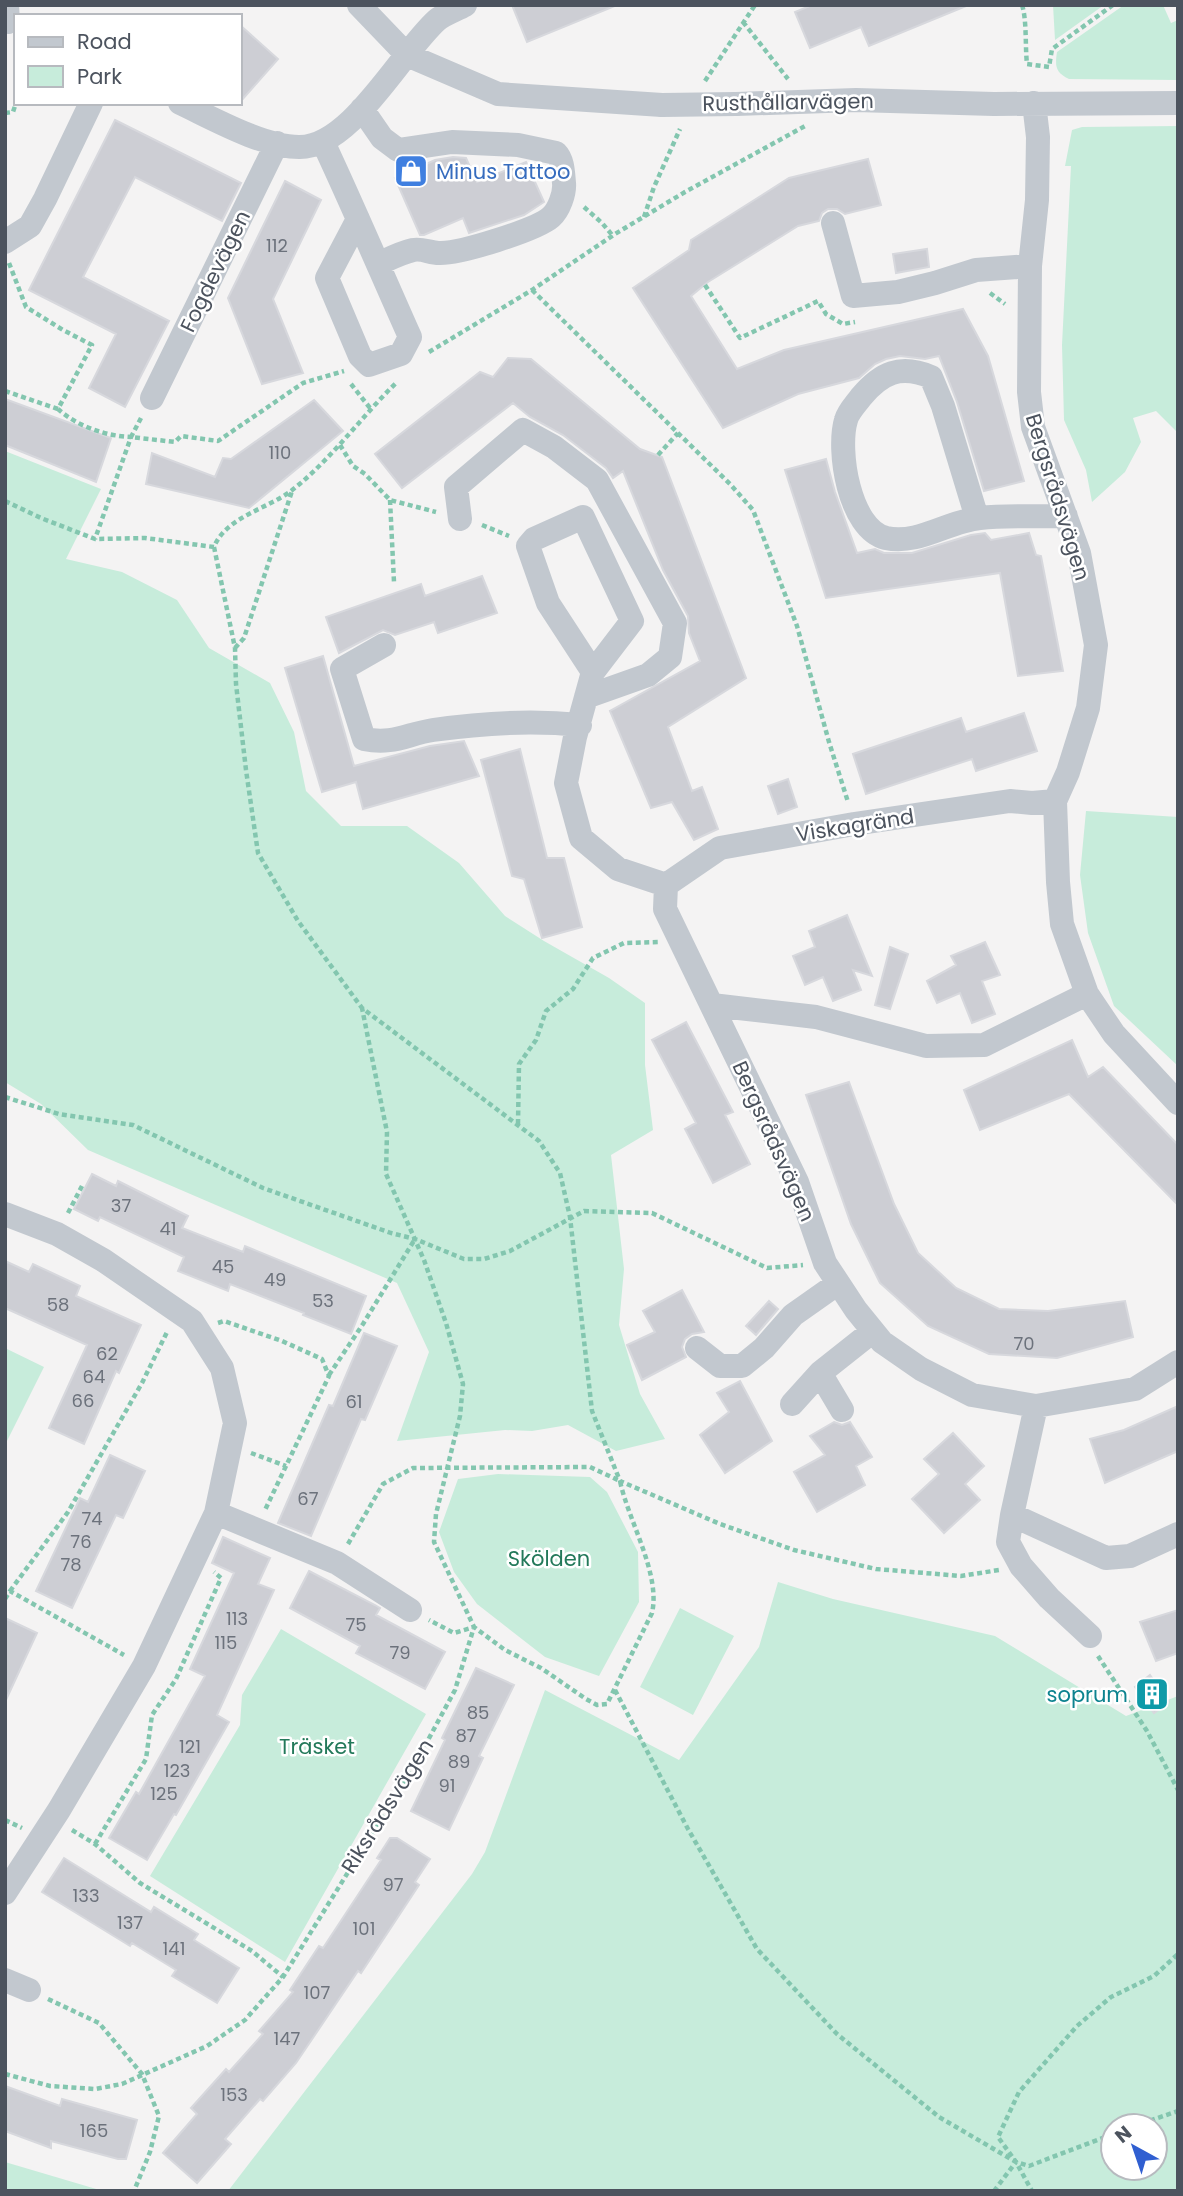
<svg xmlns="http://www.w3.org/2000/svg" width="1183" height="2196" font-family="Poppins,sans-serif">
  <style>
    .green { fill: #c7ecdb; fill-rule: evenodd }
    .building { fill: #cdced4; stroke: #d7d8dd; stroke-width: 2 }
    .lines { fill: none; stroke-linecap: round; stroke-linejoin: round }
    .path { stroke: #83c6af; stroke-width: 4.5; stroke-dasharray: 5 3.5; stroke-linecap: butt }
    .minor { stroke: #c2c8cf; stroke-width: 24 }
    .minor-bridge { stroke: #c2c8cf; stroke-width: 24 }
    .labels { text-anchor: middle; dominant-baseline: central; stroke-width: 5; stroke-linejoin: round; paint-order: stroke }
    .number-label { font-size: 18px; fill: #6c727c }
    .street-label { font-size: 21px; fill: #4c535e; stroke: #fff }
    .shop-label { font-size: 21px; fill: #366cbe; stroke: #fff; text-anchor: start }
    .park-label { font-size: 21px; fill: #23795a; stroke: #fff }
    .culture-label { font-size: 21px; fill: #0d838f; stroke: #fff; text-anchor: end }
  </style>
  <rect width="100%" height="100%" fill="#f4f3f3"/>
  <path class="green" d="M1053 5H1104L1055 40Z
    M1124 5H1163L1171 23 1178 20V80L1069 79C1055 72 1055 66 1057 52Z
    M1178 126V433L1156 411 1133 418 1141 442 1125 472 1092 502 1086 470 1064 420 1062 345 1071 166H1065L1072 130 1082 127Z
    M5 451 101 489 66 559 122 572 177 600 209 648 270 683 294 732 306 791 341 826H407L459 863 505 916 544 941 609 978 645 1003V1065L653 1130 611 1155 624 1269 619 1325 640 1394 665 1439 616 1451 568 1425 532 1431 505 1430 397 1441 429 1352 397 1283 88 1150 41 1104 5 1082Z
    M1086 811 1178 817V1066L1114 1006 1088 933 1080 875Z
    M5 1348 44 1367 5 1445Z
    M498 1474 590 1477 607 1492 638 1552 639 1602 599 1676 545 1657 477 1604 454 1572 439 1532 458 1479Z
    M778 1582 833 1599 995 1636 1126 1716 1178 1696V2191H228L472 1874 485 1852 545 1690 679 1760 759 1647ZM1113 2126H1155V2168H1113Z
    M680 1608 734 1636 693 1715 640 1687Z
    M281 1629 426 1714 285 1962 150 1876 240 1725 242 1695Z
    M5 2162 103 2191H5Z"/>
  <path class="building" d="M512 5H614L615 6 527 42Z
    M812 5H966V6L869 46 861 27 810 48 795 12Z
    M240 25 278 59 240 102Z
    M115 120 241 183 222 221 135 177 83 277 169 321 125 407 89 388 116 334 29 290Z
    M453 157 466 158 477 182 526 162 544 202 524 215 475 231 469 233 463 218 424 235H420L395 178 435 160Z
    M868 159 881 205 845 214 837 209H828L822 213 819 221 798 226 708 282 691 296 737 369 784 350 963 309 988 356 1024 481 984 491 957 402 939 356 925 359 900 356 886 359 875 364 859 378 798 394 723 428 633 288 689 250 691 240 789 178Z
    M285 181 321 200 273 299 303 373 262 384 228 298Z
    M927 249 929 267 896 273 893 254Z
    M508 358 531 359 640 449 662 457 746 678 668 727 692 791 702 787 718 829 694 840 672 802 651 808 610 711 700 661 689 633 688 616 663 570 623 471 613 478 606 468 563 435 530 417 513 403 402 488 375 454 480 372 493 377Z
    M5 399 111 438 96 482 5 445Z
    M314 400 343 431 249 508 146 484 152 453 215 477 223 458 231 459Z
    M826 459 835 492 857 553 875 549 884 553H912L971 535 985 533 991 540 1029 533 1036 555 1041 556 1063 671 1018 676 1000 573 826 598 785 470Z
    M482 576 497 613 438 633 434 622 395 635 383 630 339 653 326 617 421 584 425 596Z
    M323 656 354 766 430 746 464 741 479 776 363 809 356 782 322 792 285 668Z
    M1024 713 1037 751 976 771 972 759 866 794 853 754 961 718 966 732Z
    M520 749 547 858H564L582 927 542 938 524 879 512 876 481 760Z
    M788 779 797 807 778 814 768 786Z
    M847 915 872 976 853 970 861 990 833 1001 823 977 805 985 793 956 815 947 809 931Z
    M985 942 1000 975 982 981 995 1014 972 1023 960 993 937 1003 927 981 956 965 951 956Z
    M890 947 908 954 890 1009 875 1005Z
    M686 1022 733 1112 725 1115 750 1164 713 1183 685 1129 696 1123 652 1040Z
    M1072 1040 1088 1077 1103 1067 1178 1145V1205L1069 1094 980 1130 964 1090Z
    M849 1082 894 1204 918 1253 956 1288 999 1309 1048 1311 1125 1301 1133 1337 1057 1358 989 1354 928 1326 880 1283 851 1224 806 1095Z
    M92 1174 116 1186 118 1181 188 1216 182 1228 243 1252 245 1246 366 1296 351 1334 303 1315 304 1313 230 1284 228 1291 178 1271 184 1257 100 1217 98 1221 74 1209Z
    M5 1261 29 1272 33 1264 80 1286 76 1296 141 1325 119 1373 116 1371 84 1444 49 1428 87 1345 5 1308Z
    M682 1290 704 1332 692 1334 685 1339 682 1347 686 1357 642 1380 627 1345 655 1332 643 1311Z
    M769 1301 778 1309 756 1335 746 1326Z
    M364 1333 397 1346 365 1420 361 1419 311 1536 278 1523 329 1405 333 1406Z
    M740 1381 772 1441 725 1473 700 1435 729 1412 717 1393Z
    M1178 1406V1451L1105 1483 1090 1439 1124 1430Z
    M834 1422 842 1425 850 1422 872 1457 856 1466 865 1485 817 1512 794 1472 825 1455 810 1436Z
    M953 1433 984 1466 965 1484 980 1500 944 1533 912 1499 939 1474 924 1459Z
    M110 1455 145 1471 123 1518 116 1515 72 1608 36 1591 80 1498 88 1502Z
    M223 1537 270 1558 258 1584 274 1590 217 1715 229 1722 176 1815 174 1814 147 1860 109 1838 136 1792 139 1794 205 1676 190 1669 234 1573 212 1563Z
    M309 1571 375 1605 380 1608 376 1615 445 1652 425 1689 356 1653 360 1646 290 1608Z
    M1178 1610V1653L1156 1661 1140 1622Z
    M5 1618 37 1633 5 1702Z
    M476 1668 514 1685 479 1756 483 1758 449 1830 411 1811 445 1740 442 1738Z
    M1150 1675 1169 1702 1154 1713 1135 1687Z
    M390 1838H397L430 1859 415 1882 419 1885 361 1973 358 1971 296 2063 263 2101 260 2099 225 2139 231 2144 197 2183 163 2153 197 2114 191 2108 226 2069 229 2072 263 2034 259 2031 293 1992 290 1990 319 1946 323 1948 381 1860 377 1858Z
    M64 1858 151 1912 154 1907 198 1934 194 1940 239 1968 217 2003 172 1976 176 1970 132 1943 130 1946 42 1892Z
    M5 2086 60 2106 62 2099 137 2120 126 2159H118L51 2141V2148L5 2131Z"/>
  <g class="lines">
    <path class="path" d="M1022 5C1027 20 1025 47 1027 64L1049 67 1052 49 1113 5
      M743 22 788 79
      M705 81 755 5
      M5 113 13 112 16 103
      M584 207 602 223 613 236
      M644 217 654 187 680 129
      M9 263 26 307 63 330 92 345 58 409C77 426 105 436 131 437L95 539
      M705 285 740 338 818 301 826 314 843 324 855 322
      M532 290 730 484 753 510 797 626 829 742 848 802
      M990 293 1005 304
      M429 352 532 290 615 234 685 192 805 126
      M351 384 370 408
      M5 391 58 409
      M141 418 131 437 175 442 181 436 218 441 303 383 344 371
      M340 445 353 466 365 474 390 500 436 512
      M658 455 678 433
      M390 500 394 582
      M5 501 41 518 95 539 145 538 214 547C226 517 267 509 291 491 331 460 361 417 397 382
      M482 525 509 536
      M214 547 235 648 236 684 246 770 258 853 298 921 362 1008 539 1141 560 1173 570 1217 592 1411 620 1481 720 1524 794 1550 876 1569 961 1576 999 1570
      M235 648 244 638 292 491
      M5 1097 59 1114 133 1125 263 1188 391 1233 415 1239 464 1259H484L510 1251 584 1211 652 1213 767 1268 803 1265
      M518 1124 519 1064 536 1040 546 1011 573 989 593 958 624 943 658 942
      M68 1213 82 1186
      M218 1323 224 1321 282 1341 322 1359 329 1376 265 1510
      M329 1375 363 1324 415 1239
      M251 1453 286 1466
      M348 1544 383 1484 413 1468 590 1467 620 1481C628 1520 661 1574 652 1613L607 1704 597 1705 586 1699 541 1668 505 1650 474 1627 454 1633 429 1620
      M10 1591 68 1512 142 1383 168 1330
      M5 1599 10 1591 124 1655
      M1098 1656 1147 1731 1178 1790
      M615 1690 688 1829 757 1949 837 2034 939 2117 1016 2162 1032 2191
      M5 1820 22 1828
      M72 1830 95 1844 140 1883 252 1951 283 1977
      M95 1844 146 1759 152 1715 176 1679 221 1578 214 1572
      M48 1999 99 2023 142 2074 159 2116 150 2152 134 2191
      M5 2074 50 2086 95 2089 122 2084 207 2046 245 2020 283 1977 414 1766 455 1690 474 1627 434 1542 436 1514 460 1416 463 1384 446 1323 424 1260 386 1174 387 1132 362 1008
      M1134 2126 1178 2111
      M1113 2134 1029 2166 1016 2162 998 2137 1019 2092 1077 2026 1111 1997 1154 1976 1178 1954
      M994 2191 1016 2162"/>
    <path class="minor" d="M7 5 8 22
      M359 5 407 55 498 94 662 105
      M180 103C212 118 263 147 299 147 351 148 401 52 437 20 444 14 456 10 465 5
      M1034 103 1038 137 1037 200 1030 266 1029 392 1033 427 1079 553 1096 645 1088 708 1068 772 1055 801 1058 882 1062 924 1087 994 1114 1034 1178 1103
      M736 104 856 100 994 104 1178 103
      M362 109 382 138 398 150 452 142 518 145 556 153C563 160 563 173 564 183 565 193 559 210 551 217 536 230 459 254 439 253 430 253 422 248 413 250 400 253 389 259 378 264
      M323 142C353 206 381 272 410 337L401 354 369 365 360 356 327 278 358 219
      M833 223 853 296 898 292 935 283 976 270 1030 266
      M5 242 30 226 45 199 91 103
      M152 398 277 143
      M977 518 943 406 931 377C900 364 881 373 861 397 856 404 848 412 846 420 837 450 849 529 886 538 919 545 948 521 980 518 1008 515 1037 517 1066 516
      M460 519 456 487 523 430 554 447 597 480 675 623 670 657 648 675 586 697
      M384 645 342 669 364 739C393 745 407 734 433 730 482 723 532 720 580 725
      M593 672 548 603 528 546 534 539 583 517 632 621 593 672 575 737 566 783 581 838 618 869 666 885 665 909 797 1182 825 1263 856 1310 882 1342 921 1369 972 1395 1036 1406 1135 1389 1178 1362
      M666 885 720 848 854 824 1010 801 1032 803 1055 801
      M712 1005 816 1017 926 1046 984 1045 1087 994
      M5 1214 57 1234 103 1260 192 1321 222 1368 235 1423 216 1513 144 1666 59 1810 5 1893
      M697 1348 720 1366H742L764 1348 793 1315 837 1284
      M820 1373 842 1410
      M792 1404 820 1373 873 1331
      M1036 1406 1012 1515 1008 1542 1021 1566 1049 1598 1090 1636
      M216 1513 337 1563 410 1610
      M1012 1515 1106 1558 1130 1556 1178 1534
      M5 1980 29 1990"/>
    <path class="minor-bridge" d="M662 105 736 104"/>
  </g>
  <defs>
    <g id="shop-square" transform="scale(1.75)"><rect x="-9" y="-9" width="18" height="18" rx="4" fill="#3f7fe0" stroke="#fff"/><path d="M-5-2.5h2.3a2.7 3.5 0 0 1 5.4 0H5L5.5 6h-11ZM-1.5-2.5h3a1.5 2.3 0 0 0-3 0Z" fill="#fff"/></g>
    <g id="building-square" transform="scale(1.75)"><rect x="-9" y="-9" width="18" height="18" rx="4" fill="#0f9aa8" stroke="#fff"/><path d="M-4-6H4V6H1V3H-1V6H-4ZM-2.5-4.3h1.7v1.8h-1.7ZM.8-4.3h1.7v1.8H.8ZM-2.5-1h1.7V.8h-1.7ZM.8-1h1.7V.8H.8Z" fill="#fff"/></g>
  </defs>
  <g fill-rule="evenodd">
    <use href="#shop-square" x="411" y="171"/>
    <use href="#building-square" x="1152" y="1694"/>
  </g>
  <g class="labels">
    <g class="number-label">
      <text x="277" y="245">112</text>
      <text x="280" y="452">110</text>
      <text x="121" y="1205">37</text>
      <text x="168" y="1228">41</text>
      <text x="223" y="1266">45</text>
      <text x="275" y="1279">49</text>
      <text x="323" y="1300">53</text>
      <text x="58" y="1304">58</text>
      <text x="1024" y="1343">70</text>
      <text x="107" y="1353">62</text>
      <text x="94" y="1376">64</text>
      <text x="83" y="1400">66</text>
      <text x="354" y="1401">61</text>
      <text x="308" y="1498">67</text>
      <text x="92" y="1518">74</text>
      <text x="81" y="1541">76</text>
      <text x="71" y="1564">78</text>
      <text x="237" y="1618">113</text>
      <text x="356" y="1624">75</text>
      <text x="226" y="1642">115</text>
      <text x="400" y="1652">79</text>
      <text x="478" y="1712">85</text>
      <text x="466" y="1735">87</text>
      <text x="190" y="1746">121</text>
      <text x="459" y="1761">89</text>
      <text x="177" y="1770">123</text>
      <text x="447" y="1785">91</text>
      <text x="164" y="1793">125</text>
      <text x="393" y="1884">97</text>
      <text x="86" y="1895">133</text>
      <text x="130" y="1922">137</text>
      <text x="364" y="1928">101</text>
      <text x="174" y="1948">141</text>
      <text x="317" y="1992">107</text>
      <text x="287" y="2038">147</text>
      <text x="234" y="2094">153</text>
      <text x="94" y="2130">165</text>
    </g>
    <g class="street-label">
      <text transform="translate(788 102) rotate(-1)">Rusthållarvägen</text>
      <text transform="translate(215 271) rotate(-64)">Fogdevägen</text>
      <text transform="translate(1058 497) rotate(73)">Bergsrådsvägen</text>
      <text transform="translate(855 825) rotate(-9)">Viskagränd</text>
      <text transform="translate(774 1141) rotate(66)">Bergsrådsvägen</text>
      <text transform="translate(387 1806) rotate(-58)">Riksrådsvägen</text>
    </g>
    <g class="shop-label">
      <text x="436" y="171">Minus Tattoo</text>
    </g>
    <g class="park-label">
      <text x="549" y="1558">Skölden</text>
      <text x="317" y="1746">Träsket</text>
    </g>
    <g class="culture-label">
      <text x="1128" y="1694">soprum</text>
    </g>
  </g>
  <rect width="1183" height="2196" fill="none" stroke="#4c535e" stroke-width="14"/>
  <rect x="14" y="14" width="228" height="91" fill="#ffffff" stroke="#b7babf" stroke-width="2"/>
  <rect x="28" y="37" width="35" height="10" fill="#c2c8cf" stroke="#b7babf" stroke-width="2"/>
  <text x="77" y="49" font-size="21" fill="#4c535e">Road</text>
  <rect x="28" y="66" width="35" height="21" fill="#c7ecdb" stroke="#b7babf" stroke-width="2"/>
  <text x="77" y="84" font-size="21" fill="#4c535e">Park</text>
  <g transform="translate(1134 2147) rotate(320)"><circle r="33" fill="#ffffff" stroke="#b7babf" stroke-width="2"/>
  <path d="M0-5L12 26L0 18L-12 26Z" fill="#305fd1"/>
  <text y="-10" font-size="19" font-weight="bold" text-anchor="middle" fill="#4c535e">N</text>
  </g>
</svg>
